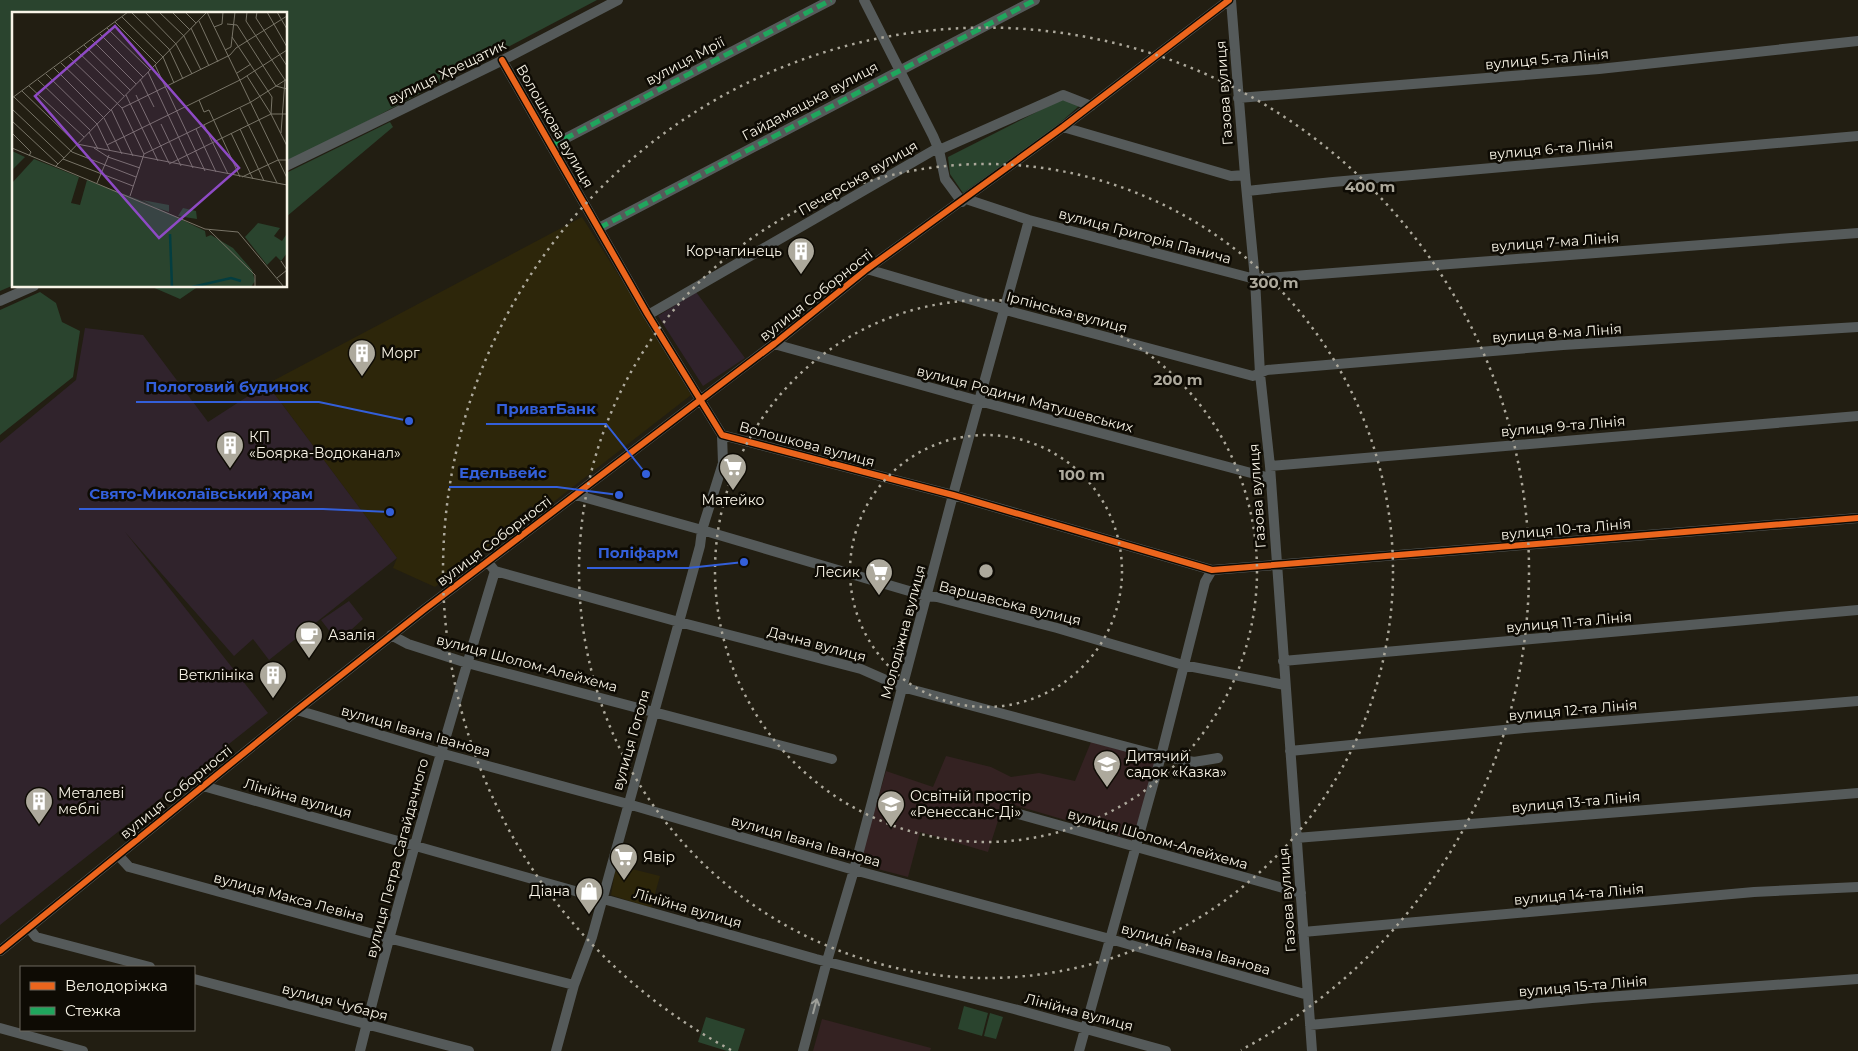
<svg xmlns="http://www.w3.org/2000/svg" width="1858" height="1051" font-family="Montserrat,sans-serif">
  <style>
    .built { fill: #2d260a }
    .industrial { fill: #30232c }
    .education { fill: #342222 }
    .green { fill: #2a442e }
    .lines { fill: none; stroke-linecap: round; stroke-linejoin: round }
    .minor { stroke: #555a5a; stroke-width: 10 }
    .quiet { stroke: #20a55d; stroke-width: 5; stroke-dasharray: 10 5; stroke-linecap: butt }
    .cycleway-casing { stroke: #0e0b04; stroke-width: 9 }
    .cycleway { stroke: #eb651d; stroke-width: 6 }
    .oneway { stroke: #9e9f99 }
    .ring { fill: none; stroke: #ada99c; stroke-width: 2.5; stroke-dasharray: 2.5 5 }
    .labels { text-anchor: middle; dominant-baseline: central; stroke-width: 5; stroke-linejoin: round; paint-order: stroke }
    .street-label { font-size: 14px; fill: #f8f4e7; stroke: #0e0b04 }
    .poi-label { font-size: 14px; fill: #f8f4e7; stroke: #0e0b04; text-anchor: start }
    .inset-river { fill: none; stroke: #043e40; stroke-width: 2.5 }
    .inset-road { fill: none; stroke: #787467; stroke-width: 1 }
    .view { fill: #8e4ac5; fill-opacity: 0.15; stroke: #8e4ac5; stroke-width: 2.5 }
    .inset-edge { fill: none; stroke: #f8f4e7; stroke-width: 2.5 }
    .centre { fill: #ada99c; stroke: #0e0b04; stroke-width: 2.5 }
    .ring-label { font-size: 15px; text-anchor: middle; font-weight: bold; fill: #ada99c; stroke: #0e0b04; stroke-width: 5; stroke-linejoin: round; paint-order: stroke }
    .leader { fill: none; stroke: #335fda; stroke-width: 2 }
    .callout-dot { fill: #335fda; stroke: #0e0b04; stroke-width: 2 }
    .callout-label { font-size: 15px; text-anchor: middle; font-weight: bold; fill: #335fda; stroke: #0e0b04; stroke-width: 5; stroke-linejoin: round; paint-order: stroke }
  </style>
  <rect width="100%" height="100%" fill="#221e12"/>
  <path class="built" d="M582 217 645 317 691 395 538 514 531 506 516 518 519 523 435 587 393 568 397 558 267 384Z
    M616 865 660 876 651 908 611 895Z"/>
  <path class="industrial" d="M696 292 745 358 703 386 658 316Z
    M85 328 143 335 208 422 267 384 397 558 269 660 253 639 234 656 125 532 268 713 215 755 220 761 204 773 199 768 0 925V443L76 380Z
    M349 601 363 619 338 642 321 620Z"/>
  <path class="education" d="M1091 742 1156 759 1133 840 1004 802 988 852 920 832 908 877 859 864 886 771 933 787 946 756 991 767 1011 777 1039 773 1075 781Z
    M822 1019 931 1048 930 1051H813Z"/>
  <path class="green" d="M0 0H597L286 164V14H14V285L0 291Z
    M1062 99 1079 106 1053 129 963 193 950 174 948 157Z
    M390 122 393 127 286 217V173Z
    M150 286H199L180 299Z
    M40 292 56 303 62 322 80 331 73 377 0 435V310Z
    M964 1006 988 1013 982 1036 958 1029Z
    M990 1013 1003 1017 996 1039 984 1036Z
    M706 1017 745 1029 738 1051H727L698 1042Z"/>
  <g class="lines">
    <path class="minor" d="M864 0 933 136 939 150 945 179 962 202
      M1231 0 1245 175 1255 279 1260 374 1270 466 1312 1051
      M502 60 648 315 722 435 953 495 1212 570 1858 518
      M1238 98 1599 69 1858 41
      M1063 127 1231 176 1245 175
      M551 146 831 0
      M286 166 499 62 618 0
      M1247 191 1333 182 1858 136
      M966 199 1029 220 1255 279 1858 233
      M599 228 1035 0
      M867 269 1013 312 1253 376 1267 370 1563 345 1858 327
      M0 301 34 286
      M648 315 934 150H939L1063 95 1091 106
      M774 344 979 401 1270 478
      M1270 466 1858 416
      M576 495 702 530 926 596 937 597 1057 628 1183 665 1285 685
      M495 571 679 622 861 669 902 687 1161 756 1194 762 1218 758
      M391 635 408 644 467 663 832 759
      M1283 661 1858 610
      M297 710 440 753 628 804 854 870 1110 939 1308 995
      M1290 751 1524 728 1858 701
      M203 786 816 959 1014 1009 1166 1051
      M1008 811 1301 893
      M1296 838 1858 793
      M118 855 129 867 388 938 574 985
      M29 928 36 937 150 967
      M1303 932 1754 892 1858 887
      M0 951 297 710 425 609 774 344 867 269 1063 127 1229 0
      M194 979 469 1051
      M1310 1025 1592 998 1858 979
      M0 1028 83 1051
      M360 1051C400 890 447 730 495 571L491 566
      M556 1051 574 985 592 937 700 546 702 530 723 463 722 435
      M803 1051 827 961 854 870 953 495 1029 220
      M1079 1051 1161 756 1205 582 1212 570"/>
    <path class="quiet" d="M551 146 831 0
      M599 228 1035 0"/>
    <g class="cycleway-casing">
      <path id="cycleway" d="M502 60 648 315 722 435 953 495 1212 570 1858 518
        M0 951 297 710 425 609 774 344 867 269 1063 127 1229 0"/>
    </g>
    <use href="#cycleway" class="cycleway"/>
  </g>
  <defs><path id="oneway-shaft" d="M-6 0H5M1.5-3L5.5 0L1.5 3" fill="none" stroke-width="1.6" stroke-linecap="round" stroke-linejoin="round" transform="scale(1.25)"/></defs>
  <use class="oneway" href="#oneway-shaft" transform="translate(815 1006) rotate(-75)"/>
  <g class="ring">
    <circle cx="986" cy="571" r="136"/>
    <circle cx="986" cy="571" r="271"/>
    <circle cx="986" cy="571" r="407"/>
    <path d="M731 1050A543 543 0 1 1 1241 1050"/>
  </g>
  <defs>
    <g id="building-pin" transform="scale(1.4375)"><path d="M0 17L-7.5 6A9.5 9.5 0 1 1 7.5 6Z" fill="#ada99c" stroke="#0e0b04"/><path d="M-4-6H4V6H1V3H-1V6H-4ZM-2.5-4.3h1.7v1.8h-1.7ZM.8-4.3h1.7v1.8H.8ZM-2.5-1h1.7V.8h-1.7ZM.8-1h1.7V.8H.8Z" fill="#fff"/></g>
    <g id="supermarket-pin" transform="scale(1.4375)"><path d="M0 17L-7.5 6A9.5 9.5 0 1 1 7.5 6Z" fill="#ada99c" stroke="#0e0b04"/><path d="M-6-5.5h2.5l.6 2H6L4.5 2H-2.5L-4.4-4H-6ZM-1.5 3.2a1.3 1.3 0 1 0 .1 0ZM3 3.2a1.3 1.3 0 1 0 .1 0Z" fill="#fff"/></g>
    <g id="cafe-pin" transform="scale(1.4375)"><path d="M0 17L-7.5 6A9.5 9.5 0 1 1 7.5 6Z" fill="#ada99c" stroke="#0e0b04"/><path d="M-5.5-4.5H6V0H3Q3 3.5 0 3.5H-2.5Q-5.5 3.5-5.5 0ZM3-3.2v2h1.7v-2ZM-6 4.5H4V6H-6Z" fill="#fff"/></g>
    <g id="school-pin" transform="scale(1.4375)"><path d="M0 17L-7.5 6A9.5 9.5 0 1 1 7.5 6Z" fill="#ada99c" stroke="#0e0b04"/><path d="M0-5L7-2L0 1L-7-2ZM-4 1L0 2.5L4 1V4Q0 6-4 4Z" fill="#fff"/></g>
    <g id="university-pin" transform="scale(1.4375)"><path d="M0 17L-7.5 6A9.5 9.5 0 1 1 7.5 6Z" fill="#ada99c" stroke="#0e0b04"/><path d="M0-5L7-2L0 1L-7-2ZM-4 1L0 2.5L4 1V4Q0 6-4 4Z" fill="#fff"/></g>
    <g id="shop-pin" transform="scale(1.4375)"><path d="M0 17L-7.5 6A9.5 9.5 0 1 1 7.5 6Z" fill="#ada99c" stroke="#0e0b04"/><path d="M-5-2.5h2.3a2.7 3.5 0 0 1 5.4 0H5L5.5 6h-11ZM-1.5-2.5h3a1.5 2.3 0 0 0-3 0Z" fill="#fff"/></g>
  </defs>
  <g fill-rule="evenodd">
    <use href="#building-pin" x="801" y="251"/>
    <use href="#building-pin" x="362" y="353"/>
    <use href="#building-pin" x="230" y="445"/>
    <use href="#supermarket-pin" x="733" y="467"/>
    <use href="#supermarket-pin" x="879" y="572"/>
    <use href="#cafe-pin" x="309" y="635"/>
    <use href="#building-pin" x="273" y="675"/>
    <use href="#school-pin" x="1107" y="764"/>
    <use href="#building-pin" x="39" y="801"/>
    <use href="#university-pin" x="891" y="804"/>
    <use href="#supermarket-pin" x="624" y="857"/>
    <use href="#shop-pin" x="589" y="891"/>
  </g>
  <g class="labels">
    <g class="street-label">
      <text transform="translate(1547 59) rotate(-5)">вулиця 5-та Лінія</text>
      <text transform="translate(685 61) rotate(-28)">вулиця Мрії</text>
      <text transform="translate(447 72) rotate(-26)">вулиця Хрещатик</text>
      <text transform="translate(1224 93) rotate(-94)">Газова вулиця</text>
      <text transform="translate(810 101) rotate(-28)">Гайдамацька вулиця</text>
      <text transform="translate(555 126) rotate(60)">Волошкова вулиця</text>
      <text transform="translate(1551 149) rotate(-5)">вулиця 6-та Лінія</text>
      <text transform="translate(858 178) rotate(-30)">Печерська вулиця</text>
      <text transform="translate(1145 236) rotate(15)">вулиця Григорія Панича</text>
      <text transform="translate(1555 242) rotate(-4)">вулиця 7-ма Лінія</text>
      <text transform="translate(816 295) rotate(-38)">вулиця Соборності</text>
      <text transform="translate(1067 312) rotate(15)">Ірпінська вулиця</text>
      <text transform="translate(1557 333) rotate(-4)">вулиця 8-ма Лінія</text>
      <text transform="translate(1025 399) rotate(15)">вулиця Родини Матушевських</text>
      <text transform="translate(1563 426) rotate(-5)">вулиця 9-та Лінія</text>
      <text transform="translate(807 444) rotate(15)">Волошкова вулиця</text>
      <text transform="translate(1257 496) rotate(-94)">Газова вулиця</text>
      <text transform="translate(1566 529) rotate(-5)">вулиця 10-та Лінія</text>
      <text transform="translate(494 541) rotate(-37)">вулиця Соборності</text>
      <text transform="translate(1010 603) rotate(14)">Варшавська вулиця</text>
      <text transform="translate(1569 622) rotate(-5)">вулиця 11-та Лінія</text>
      <text transform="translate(903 632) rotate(-75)">Молодіжна вулиця</text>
      <text transform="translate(817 644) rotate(15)">Дачна вулиця</text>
      <text transform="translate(527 663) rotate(15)">вулиця Шолом-Алейхема</text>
      <text transform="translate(1573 710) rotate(-5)">вулиця 12-та Лінія</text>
      <text transform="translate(416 731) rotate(16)">вулиця Івана Іванова</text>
      <text transform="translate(631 740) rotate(-74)">вулиця Гоголя</text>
      <text transform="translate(176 792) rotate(-39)">вулиця Соборності</text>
      <text transform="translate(298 798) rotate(16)">Лінійна вулиця</text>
      <text transform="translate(1576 802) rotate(-5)">вулиця 13-та Лінія</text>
      <text transform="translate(1158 839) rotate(16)">вулиця Шолом-Алейхема</text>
      <text transform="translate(806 841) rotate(16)">вулиця Івана Іванова</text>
      <text transform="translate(397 858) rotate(-75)">вулиця Петра Сагайдачного</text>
      <text transform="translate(1579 894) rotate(-5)">вулиця 14-та Лінія</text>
      <text transform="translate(289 897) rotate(15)">вулиця Макса Левіна</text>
      <text transform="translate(1287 900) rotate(-94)">Газова вулиця</text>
      <text transform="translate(688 908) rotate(16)">Лінійна вулиця</text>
      <text transform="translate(1196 949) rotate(16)">вулиця Івана Іванова</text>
      <text transform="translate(1583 986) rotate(-5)">вулиця 15-та Лінія</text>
      <text transform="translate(335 1002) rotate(15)">вулиця Чубаря</text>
      <text transform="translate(1079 1012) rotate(15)">Лінійна вулиця</text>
    </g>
    <g class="poi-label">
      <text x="782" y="251" text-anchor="end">Корчагинець</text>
      <text x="381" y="353">Морг</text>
      <text x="249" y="437">КП<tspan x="249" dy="16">«Боярка-Водоканал»</tspan></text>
      <text x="733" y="500" text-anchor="middle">Матейко</text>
      <text x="860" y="572" text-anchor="end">Лесик</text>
      <text x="328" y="635">Азалія</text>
      <text x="254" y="675" text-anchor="end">Ветклініка</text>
      <text x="1126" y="756">Дитячий<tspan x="1126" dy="16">садок «Казка»</tspan></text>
      <text x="58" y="793">Металеві<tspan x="58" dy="16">меблі</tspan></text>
      <text x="910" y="796">Освітній простір<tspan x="910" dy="16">«Ренессанс-Ді»</tspan></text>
      <text x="643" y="857">Явір</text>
      <text x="570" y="891" text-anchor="end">Діана</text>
    </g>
  </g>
  <g transform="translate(12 12)">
    <rect width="275" height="275" fill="#221e12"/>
    <path d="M0 139 13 145 0 158ZM22 147 67 165 59 191 68 193 75 168 143 194 130 188 157 193V200L146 196 193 219 194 225 199 223 221 236 240 258 243 269 239 275H0V171ZM171 196 184 199 185 207 166 204ZM246 211 268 216 262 224 270 229 274 223 275 241 269 249 264 244 255 253 233 225Z" fill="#2a442e"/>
    <path class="inset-river" d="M158 222 160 275M180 275 219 266 229 269"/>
    <path class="inset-road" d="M119 0 157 37 171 67M133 0 164 32 180 62M147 0 172 24 189 58M160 0 178 18M173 0 184 11M195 0 275 166M235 0 234 9 273 68 269 121M245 0 244 6 275 54M255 0 275 35M265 0 275 17M110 5 151 45M187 9 206 50M103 10 144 51M215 12 225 13 264 74 275 77M202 15 210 12 211 0M95 16 138 58M179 16 197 54M88 22 131 65M220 25 260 85 259 102M80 28 124 72M72 33 118 78M213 38 219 35 223 0M65 39 112 84M57 45 110 96 132 142 118 184M151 45 162 71M49 51 98 98M143 53 193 159M42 56 92 106 110 142M136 60 181 156M225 61 239 52M34 62 85 112 98 139M235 64 259 102 275 134M128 67 142 95M26 68 78 118M17 74 72 125M10 79 65 132 275 173M114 83 146 149M124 83 157 151M2 85 60 140 124 165M0 86 116 0M187 88 192 100 197 98 228 165M110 96 218 43 224 36 275 4M228 96 265 171M0 97 52 146M99 97 121 144M0 109 46 152M149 112 169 154M192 113 216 162M184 117 204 160M228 117 252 169M77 120 86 137M0 121 19 140 17 144M219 121 241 167M95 133 230 67 275 38M0 136 193 217 226 220 272 275M82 136 96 145 128 156M132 142 239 90 275 67M51 147 121 174M157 152 259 102H275M43 155 195 0M230 165 266 148H275M85 171 97 143M197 218 243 263V275M265 266 275 258 269 249"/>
    <path class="view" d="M103 14 227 156 147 226 23 84Z"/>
    <rect width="275" height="275" class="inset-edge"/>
  </g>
  <circle cx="986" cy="571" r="8" class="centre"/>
  <g class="ring-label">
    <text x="1370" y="192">400 m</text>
    <text x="1274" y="288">300 m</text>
    <text x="1178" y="385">200 m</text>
    <text x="1082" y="480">100 m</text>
  </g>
  <path class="leader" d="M409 421L319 402H136M646 474L606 424H486M619 495L557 487H449M390 512L323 509H79M744 562L688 568H587"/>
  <g class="callout-dot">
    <circle cx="409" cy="421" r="5"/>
    <circle cx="646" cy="474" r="5"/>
    <circle cx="619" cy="495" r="5"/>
    <circle cx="390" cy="512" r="5"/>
    <circle cx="744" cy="562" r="5"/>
  </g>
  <g class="callout-label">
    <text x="227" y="392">Пологовий будинок</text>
    <text x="546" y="414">ПриватБанк</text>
    <text x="503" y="478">Едельвейс</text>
    <text x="201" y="499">Свято-Миколаївський храм</text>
    <text x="638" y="558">Поліфарм</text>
  </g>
  <rect x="20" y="966" width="175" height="65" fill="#0e0b04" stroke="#6c685f"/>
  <rect x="30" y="982" width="25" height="8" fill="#eb651d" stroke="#6c685f"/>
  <text x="65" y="991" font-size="15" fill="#f8f4e7">Велодоріжка</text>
  <rect x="30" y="1007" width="25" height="8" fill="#20a55d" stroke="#6c685f"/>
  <text x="65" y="1016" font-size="15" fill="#f8f4e7">Стежка</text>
</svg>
